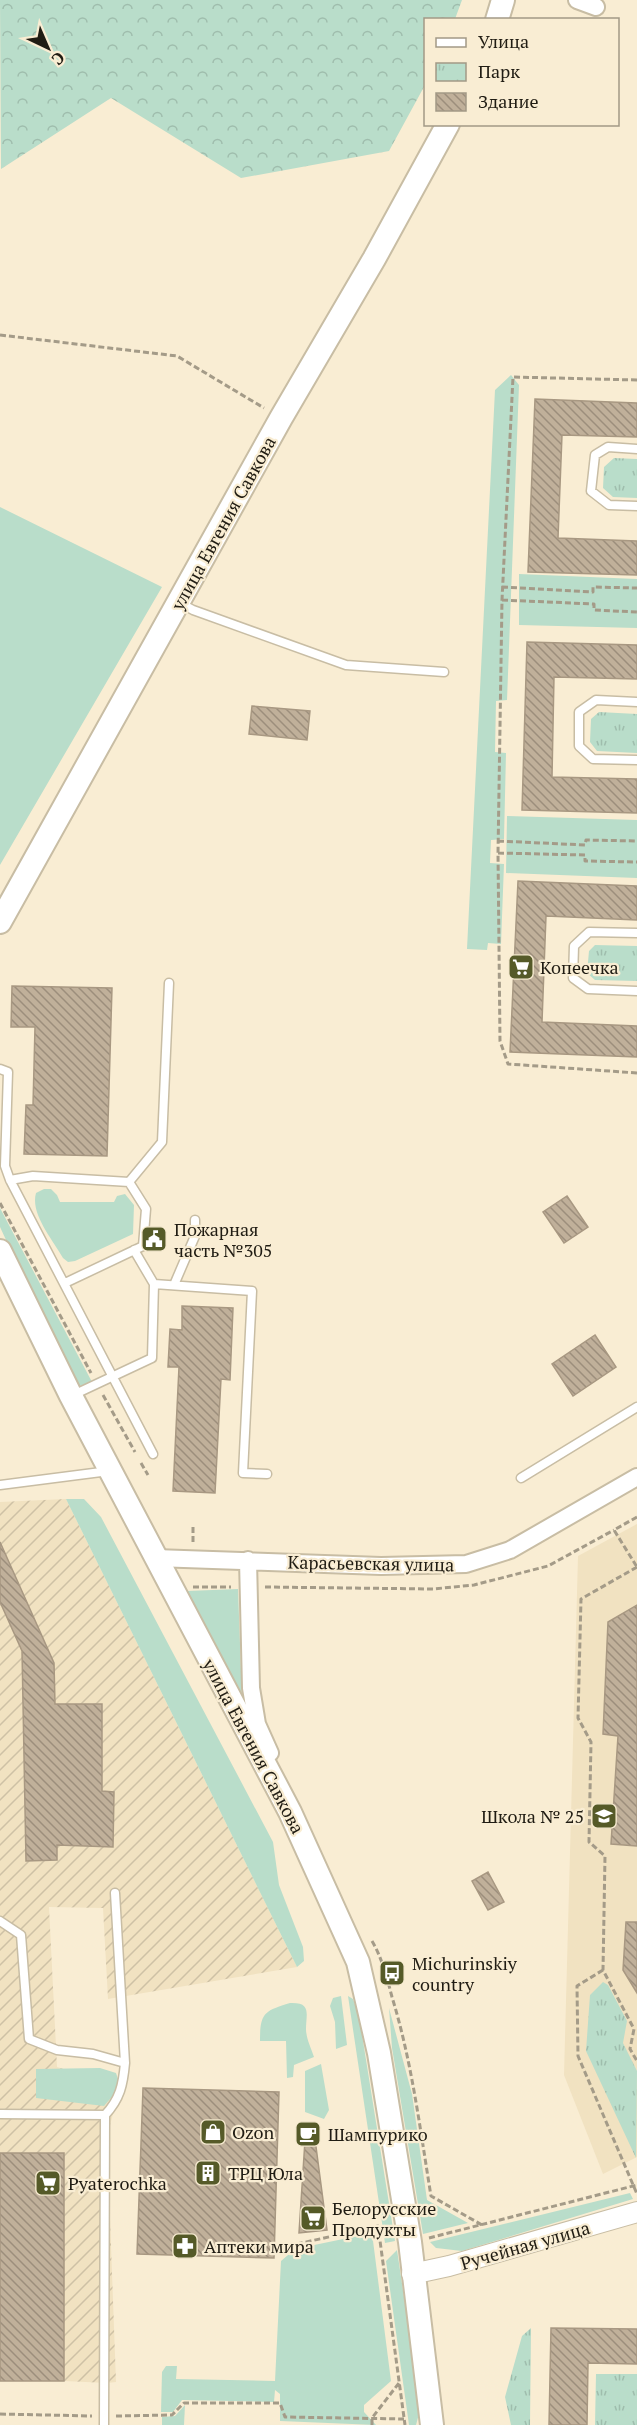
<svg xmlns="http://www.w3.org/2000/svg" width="637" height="2425" font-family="'PT Serif',serif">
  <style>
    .built { fill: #f1e2c1 }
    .industrial { fill: url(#industrial-furrows) }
    .green { fill: #b9ddca }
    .forest { fill: url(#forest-crowns) }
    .park { fill: url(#park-tufts) }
    .building { fill: url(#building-back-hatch); stroke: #a89882; stroke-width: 1.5 }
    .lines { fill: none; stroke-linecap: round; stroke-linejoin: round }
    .service-casing { stroke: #c8bda4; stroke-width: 11 }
    .minor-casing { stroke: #c8bda4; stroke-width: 20 }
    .tertiary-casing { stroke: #c8bda4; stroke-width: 22 }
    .secondary-casing { stroke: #c8bda4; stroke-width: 26 }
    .path { stroke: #a49b88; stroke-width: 3; stroke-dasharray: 6 3; stroke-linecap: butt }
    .service { stroke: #fff; stroke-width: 8 }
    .minor { stroke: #fff; stroke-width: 16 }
    .tertiary { stroke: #fff; stroke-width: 20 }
    .secondary { stroke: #fff; stroke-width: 22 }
    .labels { text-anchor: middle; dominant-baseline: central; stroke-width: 4.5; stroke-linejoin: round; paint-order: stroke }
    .street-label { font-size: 18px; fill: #201c13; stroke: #f9edd3 }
    .poi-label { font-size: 18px; fill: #201c13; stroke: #f9edd3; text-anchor: start }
  </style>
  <defs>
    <pattern id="industrial-furrows" width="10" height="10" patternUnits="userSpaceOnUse" patternTransform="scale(1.5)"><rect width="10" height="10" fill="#f1e2c1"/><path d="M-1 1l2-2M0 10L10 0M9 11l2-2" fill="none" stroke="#cec1a5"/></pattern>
    <pattern id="forest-crowns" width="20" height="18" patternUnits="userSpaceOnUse" patternTransform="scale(1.5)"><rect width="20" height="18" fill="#b9ddca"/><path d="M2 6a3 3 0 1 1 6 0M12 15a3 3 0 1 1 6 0" fill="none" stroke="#9fbdad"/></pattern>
    <pattern id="park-tufts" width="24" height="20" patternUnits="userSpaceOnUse" patternTransform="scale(1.5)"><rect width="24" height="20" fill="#b9ddca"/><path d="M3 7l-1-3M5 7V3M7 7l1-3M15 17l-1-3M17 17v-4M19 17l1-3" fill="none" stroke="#9fbdad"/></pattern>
    <pattern id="building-back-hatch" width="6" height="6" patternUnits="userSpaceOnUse" patternTransform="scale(1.5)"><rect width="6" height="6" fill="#c0b09a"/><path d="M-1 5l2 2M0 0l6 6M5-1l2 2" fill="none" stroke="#9c8e7c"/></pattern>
  </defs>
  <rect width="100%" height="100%" fill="#f9edd3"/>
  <path class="built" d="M637 1524V2157L603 2174 564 2075 578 1556Z"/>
  <path class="industrial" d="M66 1499 297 1967 108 1999 103 1908 49 1907 57 2067 93 2078 116 2103 107 2136 116 2382 107 2383 64 2381H0V1502Z"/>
  <path class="green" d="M511 375 519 385 507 700 496 701 495 752 506 753 504 839 491 840 490 863 504 864 501 944 488 943 487 950 467 949 495 390Z
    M0 507 162 587 0 865Z
    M519 574 637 579V628L519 625Z
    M507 816 637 820V878L506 873Z
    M44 1189H51L57 1195 60 1202H114L117 1196 125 1194 134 1205 133 1234 75 1261 68 1262 63 1258C53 1240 30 1214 36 1193Z
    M0 1208 92 1382 79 1386 72 1382 0 1227Z
    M66 1499H84L101 1517 273 1842 279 1885 303 1947 304 1961 297 1967Z
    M238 1589 242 1699 187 1591Z
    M341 1996 347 2045 336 2049 335 2022 330 2006 333 1998Z
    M348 1996 353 1999 359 2016 395 2241 385 2243Z
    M290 2003C312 2002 306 2014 306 2029 306 2038 311 2048 314 2057L294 2065 293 2077 287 2078 286 2041H260C260 2013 264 2011 290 2003Z
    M389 2008 412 2094 427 2200 468 2223 423 2234 392 2048Z
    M321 2064 329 2110 324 2119 305 2112V2071Z
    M100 2068 116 2073 119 2082 116 2092 104 2106 36 2098V2069Z
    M630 2193 633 2199 462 2251 436 2248 430 2242Z
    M372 2233 391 2381 364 2405V2412L376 2425 280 2421V2394L275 2390 274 2402 182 2400 173 2412H161L162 2372 166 2366H177L176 2379 275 2381 281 2261 295 2249Z
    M397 2250 419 2398 420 2410 416 2425H409L386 2261Z
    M185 2405 184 2425H162V2417L175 2416Z"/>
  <path class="forest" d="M0 0H462L455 19 426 20 425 85 389 151 241 178 111 98 1 169Z"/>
  <path class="park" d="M614 458 637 459V498L613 497 603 488 604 467Z
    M599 712 637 714V753L597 751 590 742 591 719Z
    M595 945 637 946V981L595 980 587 973 589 951Z
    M603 1982 608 1985 627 2021 623 2043 637 2071 636 2158 586 2051 590 1995Z
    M531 2328 530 2425H511L505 2397 522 2336Z
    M596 2374H637V2425H595Z"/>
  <path class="building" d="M535 399 637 403V437L562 435 558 538 637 541V575L528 572Z
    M527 642 637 645V679L554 677 552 777 637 779V813L522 810Z
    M252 706 310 711 307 740 249 734Z
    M518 881 637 886V920L546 916 542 1022 637 1026V1057L510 1052Z
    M12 986 112 988 107 1156 24 1154 26 1105H33L35 1027H11Z
    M567 1196 588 1227 564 1243 543 1212Z
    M182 1306 233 1308 230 1380 221 1379 215 1493 173 1491 179 1367H168L170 1329 182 1330Z
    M595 1335 616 1367 573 1396 552 1364Z
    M0 1542 54 1663 55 1704H102V1791L114 1792 113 1847 57 1845V1860L26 1861 22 1651 0 1602Z
    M637 1605V1846L611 1844 618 1736 603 1734 608 1622Z
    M488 1872 504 1902 488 1910 472 1881Z
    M626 1922H637V1993L623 1970Z
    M143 2088 279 2092 274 2258 137 2254Z
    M313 2124 327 2230 299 2233 306 2125Z
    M0 2153H64V2381H0Z
    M551 2328 637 2329V2364L588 2363 587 2425H549Z"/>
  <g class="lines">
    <g class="service-casing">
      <path id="service" d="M637 449 608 447 595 455 591 491 609 505 637 506
        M178 602 193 610 346 665 444 672
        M637 702 596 700 579 712V746L593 759 637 760
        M637 933 589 932 574 946 573 978 588 989 637 991
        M0 1069 8 1072 5 1166 10 1180 153 1454
        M10 1180 33 1176 129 1182 162 1142 169 983
        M134 1250 154 1284
        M65 1283 143 1246 146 1209 129 1182
        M174 1285 195 1236V1220
        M71 1396 152 1358 154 1284 252 1291 243 1473 267 1474
        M521 1478 637 1407
        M0 1485 109 1471
        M0 1921 21 1935 29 2039 57 2050 93 2054 125 2063
        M0 2114 105 2115 104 2425
        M105 2115C120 2099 123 2085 125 2063L115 1893"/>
    </g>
    <g class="minor-casing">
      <path id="minor" d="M577 0 596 7
        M155 1558 381 1566 466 1564 510 1550 637 1477
        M248 1560 251 1688 257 1724 270 1753"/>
    </g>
    <g class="tertiary-casing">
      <path id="tertiary" d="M412 2274 449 2266 637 2212"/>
    </g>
    <g class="secondary-casing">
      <path id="secondary" d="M497 20 503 0
        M0 922 281 418 374 259 448 124
        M0 1251 71 1396 290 1812 358 1962 379 2053 410 2242 432 2425"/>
    </g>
    <path class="path" d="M0 335 177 356 264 408
      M637 380 513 377 502 600 498 853 500 1041 508 1064 637 1073
      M502 587 593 592V587L637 588
      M502 600 594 604V610L637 612
      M498 841 585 845 586 840 637 841
      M498 853 585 855V861L637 862
      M0 1203 91 1373
      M103 1395 135 1452
      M141 1463 148 1475
      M637 1517 614 1530 637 1567
      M193 1527V1544
      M637 1567 581 1599 578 1718 591 1742 589 1842 605 1856 603 1970 634 2029 630 2049 637 2061
      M193 1587H231
      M265 1587 433 1589 474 1585 548 1566 614 1530
      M372 1941C382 1958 387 1978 392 1997 412 2062 420 2129 431 2196L482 2225
      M603 1970 577 1986 578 2056 637 2194
      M429 2238 637 2185
      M288 2246 378 2226 405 2425
      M0 2414 92 2416
      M116 2416 172 2415 184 2403H280L285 2417 404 2419
      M372 2425V2418L399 2383"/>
    <use href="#service" class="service"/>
    <use href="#minor" class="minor"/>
    <use href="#tertiary" class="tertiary"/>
    <use href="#secondary" class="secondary"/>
  </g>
  <defs>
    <g id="supermarket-square" transform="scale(1.35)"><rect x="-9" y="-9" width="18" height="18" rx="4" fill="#555a28" stroke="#f9edd3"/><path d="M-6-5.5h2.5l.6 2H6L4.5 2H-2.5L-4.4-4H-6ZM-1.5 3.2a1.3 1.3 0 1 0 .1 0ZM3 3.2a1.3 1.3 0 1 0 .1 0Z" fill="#fff"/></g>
    <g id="civic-square" transform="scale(1.35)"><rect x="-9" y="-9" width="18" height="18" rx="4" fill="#555a28" stroke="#f9edd3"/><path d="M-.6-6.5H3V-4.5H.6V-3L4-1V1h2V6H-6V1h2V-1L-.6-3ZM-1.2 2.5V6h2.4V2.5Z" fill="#fff"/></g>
    <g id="school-square" transform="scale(1.35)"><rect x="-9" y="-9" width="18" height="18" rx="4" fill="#555a28" stroke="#f9edd3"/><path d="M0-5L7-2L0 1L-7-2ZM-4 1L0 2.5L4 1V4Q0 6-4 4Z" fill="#fff"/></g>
    <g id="bus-square" transform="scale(1.35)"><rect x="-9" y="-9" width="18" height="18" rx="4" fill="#555a28" stroke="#f9edd3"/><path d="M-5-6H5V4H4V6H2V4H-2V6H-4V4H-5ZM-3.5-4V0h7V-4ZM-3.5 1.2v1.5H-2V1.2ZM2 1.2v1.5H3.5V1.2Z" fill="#fff"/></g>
    <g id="shop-square" transform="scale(1.35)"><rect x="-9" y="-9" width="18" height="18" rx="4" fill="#555a28" stroke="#f9edd3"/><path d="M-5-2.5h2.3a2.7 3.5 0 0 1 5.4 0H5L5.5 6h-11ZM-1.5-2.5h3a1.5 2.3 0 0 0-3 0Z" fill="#fff"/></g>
    <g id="cafe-square" transform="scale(1.35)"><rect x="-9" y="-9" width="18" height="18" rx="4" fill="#555a28" stroke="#f9edd3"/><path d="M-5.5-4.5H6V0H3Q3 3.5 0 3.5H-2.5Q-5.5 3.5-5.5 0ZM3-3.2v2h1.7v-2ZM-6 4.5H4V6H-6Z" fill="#fff"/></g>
    <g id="building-square" transform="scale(1.35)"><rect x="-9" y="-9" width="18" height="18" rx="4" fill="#555a28" stroke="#f9edd3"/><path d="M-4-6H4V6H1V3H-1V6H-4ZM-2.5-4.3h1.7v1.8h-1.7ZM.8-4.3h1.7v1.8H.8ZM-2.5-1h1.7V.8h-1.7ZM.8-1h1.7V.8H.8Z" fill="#fff"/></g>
    <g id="pharmacy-square" transform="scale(1.35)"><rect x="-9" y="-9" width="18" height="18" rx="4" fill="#555a28" stroke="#f9edd3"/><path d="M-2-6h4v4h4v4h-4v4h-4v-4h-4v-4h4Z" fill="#fff"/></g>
  </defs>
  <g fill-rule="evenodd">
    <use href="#supermarket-square" x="521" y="967"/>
    <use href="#civic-square" x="154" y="1239"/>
    <use href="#school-square" x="604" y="1816"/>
    <use href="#bus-square" x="392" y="1973"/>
    <use href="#shop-square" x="213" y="2132"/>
    <use href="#cafe-square" x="308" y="2134"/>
    <use href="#building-square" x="208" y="2173"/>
    <use href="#supermarket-square" x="48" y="2183"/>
    <use href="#supermarket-square" x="313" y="2218"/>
    <use href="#pharmacy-square" x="185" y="2246"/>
  </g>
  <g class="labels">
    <g class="street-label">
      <text transform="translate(223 523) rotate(-61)">улица Евгения Савкова</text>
      <text transform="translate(371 1563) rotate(1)">Карасьевская улица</text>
      <text transform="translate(254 1746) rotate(62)">улица Евгения Савкова</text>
      <text transform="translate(525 2245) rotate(-16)">Ручейная улица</text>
    </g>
    <g class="poi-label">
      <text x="540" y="967">Копеечка</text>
      <text x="174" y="1229">Пожарная<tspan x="174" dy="21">часть №305</tspan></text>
      <text x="584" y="1816" text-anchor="end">Школа № 25</text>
      <text x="412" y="1963">Michurinskiy<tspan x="412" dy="21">country</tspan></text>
      <text x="232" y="2132">Ozon</text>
      <text x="328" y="2134">Шампурико</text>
      <text x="228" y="2173">ТРЦ Юла</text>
      <text x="68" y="2183">Pyaterochka</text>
      <text x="332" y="2208">Белорусские<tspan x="332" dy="21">Продукты</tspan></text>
      <text x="204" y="2246">Аптеки мира</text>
    </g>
  </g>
  <rect x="424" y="18" width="195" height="108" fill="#f9edd3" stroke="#a29986" stroke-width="1.5"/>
  <rect x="436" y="38" width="30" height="9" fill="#ffffff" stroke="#a29986" stroke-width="1.5"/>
  <text x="478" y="48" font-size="18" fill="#201c13">Улица</text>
  <rect x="436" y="63" width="30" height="18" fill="url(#park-tufts)" stroke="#a29986" stroke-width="1.5"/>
  <text x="478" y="78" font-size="18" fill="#201c13">Парк</text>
  <rect x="436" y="93" width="30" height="18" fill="url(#building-back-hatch)" stroke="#a29986" stroke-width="1.5"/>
  <text x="478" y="108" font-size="18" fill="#201c13">Здание</text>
  <g transform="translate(48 48) rotate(136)" stroke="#f9edd3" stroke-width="4.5" paint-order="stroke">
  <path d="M0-4.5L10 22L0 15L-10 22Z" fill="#201c13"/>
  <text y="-9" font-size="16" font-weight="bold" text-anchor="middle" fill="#201c13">С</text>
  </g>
</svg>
